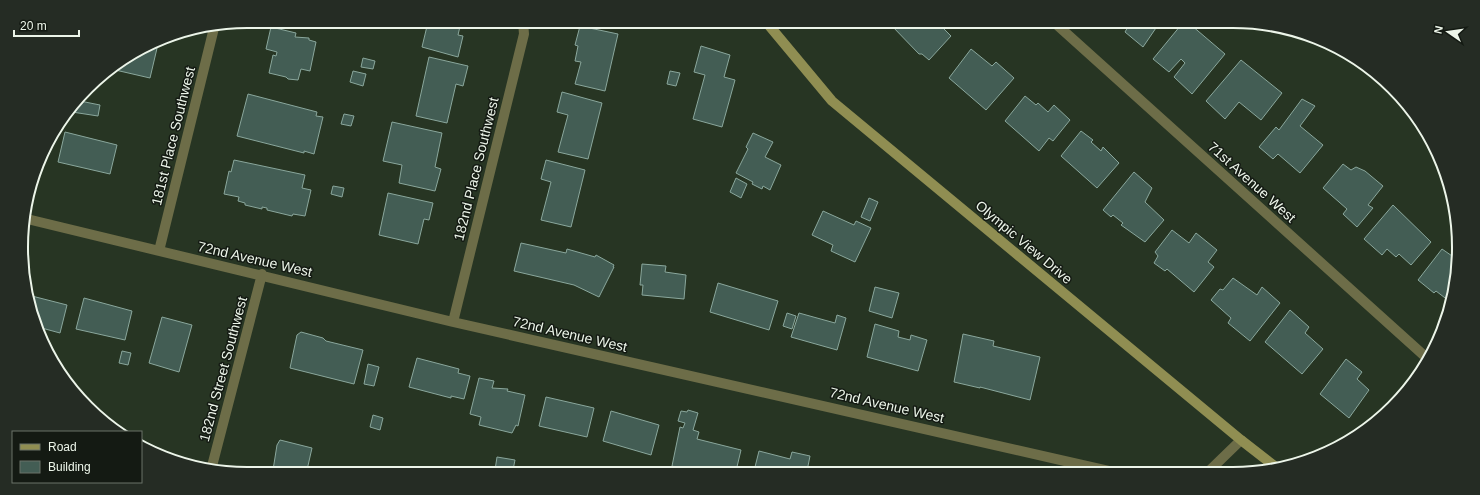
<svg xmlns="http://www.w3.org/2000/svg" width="1480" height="495" font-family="Helvetica,sans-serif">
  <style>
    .building { fill: #435d54; stroke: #8aa79c }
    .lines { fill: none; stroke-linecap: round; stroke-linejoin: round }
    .street { stroke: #6d6d48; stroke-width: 10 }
    .secondary { stroke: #908e52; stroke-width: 10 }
    .labels { text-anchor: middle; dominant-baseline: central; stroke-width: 3; stroke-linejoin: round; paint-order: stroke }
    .street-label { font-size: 14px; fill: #ecf5e9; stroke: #141a13 }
    .rim { fill: none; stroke: #ecf5e9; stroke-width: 2 }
  </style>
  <rect width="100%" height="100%" fill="#273523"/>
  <path class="building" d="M428 22H461L458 35 463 36 458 57 422 47Z
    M892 24H941L940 25 951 36 929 60 922 54H919L891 25Z
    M1129 25H1158L1143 47 1125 32Z
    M1181 25H1191L1225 54 1192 94 1174 77 1185 63 1181 59 1169 72 1153 59Z
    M580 26 618 34 605 91 575 84 581 62 575 61 578 46 575 45Z
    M271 27 296 33 295 37 309 38V40L316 42 310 71 301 69 298 80 288 79 286 77 269 73 273 55 276 56 277 52 266 49Z
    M161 38 160 45 158 44 150 78 111 69Z
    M701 46 730 55 724 77 735 80 722 127 693 119 705 75 694 72Z
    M971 49 992 66 996 62 1014 78 986 110 949 78Z
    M429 57 468 66 463 86 456 84 447 123 416 116Z
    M363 58 375 61 373 69 361 67Z
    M1241 60 1282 93 1261 120 1239 102 1225 119 1206 101Z
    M353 71 366 74 363 86 350 82Z
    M670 71 680 73 676 86 667 84Z
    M562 92 602 103 588 159 558 152 568 115 557 112Z
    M248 94 317 112 316 116 323 117 314 154 304 151V153L237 136Z
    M1025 96 1036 105 1038 103 1048 112 1054 105 1070 120 1053 141 1049 138 1039 151 1005 121Z
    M1302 99 1315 106 1300 126 1323 145 1300 173 1278 154 1273 159 1259 147 1276 127 1279 130Z
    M80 101 100 105 98 116 72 112Z
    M344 114 354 116 351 126 341 124Z
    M392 122 442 133 435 167 441 169 435 191 399 183 402 165 383 161Z
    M1081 131 1093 140 1091 142 1101 151 1103 147 1119 163 1097 188 1061 156Z
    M65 132 117 145 110 174 58 162Z
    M753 133 773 142 765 157 781 165 770 190 763 186 762 189 752 184 753 182 736 173 748 149 746 147Z
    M234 160 305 175 302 188 311 190 305 216 293 214 292 216 267 210V208L262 207V209L245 205V203L238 201 239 197 224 194 229 171 231 172Z
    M546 160 585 170 571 227 541 220 551 182 541 179Z
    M1343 164 1351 170 1356 167 1365 171 1383 186 1368 205 1373 208 1357 227 1343 214 1347 209 1323 188Z
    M1134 172 1152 188 1145 202 1164 220 1145 242 1121 225 1123 223 1113 215 1111 217 1103 210Z
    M736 178 747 184 741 198 730 192Z
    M333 186 344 188 342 197 331 194Z
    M388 193 433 203 429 220 424 219 418 244 379 235Z
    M869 198 878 202 870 221 861 217Z
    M1393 205 1431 242 1411 265 1399 254 1396 257 1387 249 1382 255 1364 239Z
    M823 211 854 225 856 221 871 228 855 262 831 251 833 245 812 235Z
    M1172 230 1189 243 1196 233 1217 250 1208 262 1214 267 1194 292 1167 269 1165 271 1154 263 1158 256 1155 252Z
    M521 243 566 253 567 249 595 257 596 255 614 265 613 267H614L599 297 574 285 514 271Z
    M1442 249 1455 258V292L1449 301 1436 291 1434 293 1418 280Z
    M642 264 666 266 665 272 686 275 684 299 642 295 643 285H640Z
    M1233 278 1257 295 1262 287 1280 303 1250 341 1228 323 1231 318 1211 300 1220 289 1223 290Z
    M718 283 778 301 769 330 710 312Z
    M875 287 899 293 892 318 869 311Z
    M28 295 67 305 60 333 38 327 29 306Z
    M84 298 132 311 125 340 76 329Z
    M1290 310 1309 327 1305 333 1323 349 1302 374 1265 342Z
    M787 313 796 316 792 329 783 326Z
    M799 313 835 323 837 315 846 318 837 350 791 337Z
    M162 317 192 325 179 372 149 363Z
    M875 324 899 331 898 337 910 340 911 335 927 340 918 371 867 357Z
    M301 332 323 338 326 341 363 350 354 384 290 368 297 335Z
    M963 334 994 341 993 346 1040 357 1030 400 980 387V388L954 382Z
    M122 351 131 353 128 365 119 363Z
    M417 358 459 369 458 373 470 376 464 399 451 396V398L409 387Z
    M1346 359 1362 372 1357 379 1369 390 1349 418 1320 394Z
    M368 364 379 367 374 386 364 384Z
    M479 378 494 381 492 388 508 389 507 391 525 395 518 426 516 425 512 433 479 425 481 417 470 414Z
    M546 397 594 408 587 437 539 426Z
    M688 410 698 413 693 430 699 432 697 439 741 450 736 471H689L672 466 680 427 683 428 685 423 678 421 681 411 687 412Z
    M611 411 659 425 651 455 603 441Z
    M373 415 383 418 380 430 370 427Z
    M280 440 312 448 307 470H273L277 445Z
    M759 451 790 459 792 452 810 456 807 471H754Z
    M497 457 515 460 513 470H495Z"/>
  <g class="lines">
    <path class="street" d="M1056 24 1429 360
      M23 218 453 322 1113 472
      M159 251 214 28
      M453 322 524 34 523 22
      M211 470 262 274
      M1206 472 1209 471 1241 440"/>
    <path class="secondary" d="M767 23 832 101 1241 440 1277 468"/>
  </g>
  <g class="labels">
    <g class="street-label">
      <text transform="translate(173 136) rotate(-76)">181st Place Southwest</text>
      <text transform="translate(476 169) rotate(-76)">182nd Place Southwest</text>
      <text transform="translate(1252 182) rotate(42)">71st Avenue West</text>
      <text transform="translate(1024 242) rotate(40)">Olympic View Drive</text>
      <text transform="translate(255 259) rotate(13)">72nd Avenue West</text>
      <text transform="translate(570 334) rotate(13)">72nd Avenue West</text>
      <text transform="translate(223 369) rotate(-75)">182nd Street Southwest</text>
      <text transform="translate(887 405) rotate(13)">72nd Avenue West</text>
    </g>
  </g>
  <path d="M0 0H1480V495H0ZM247 28H1233A219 219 0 0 1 1452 247V248A219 219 0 0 1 1233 467H247A219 219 0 0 1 28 248V247A219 219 0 0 1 247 28Z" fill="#252c24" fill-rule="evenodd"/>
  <path class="rim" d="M247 28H1233A219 219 0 0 1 1452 247V248A219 219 0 0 1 1233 467H247A219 219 0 0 1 28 248V247A219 219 0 0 1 247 28Z"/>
  <rect x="12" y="431" width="130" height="52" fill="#141a13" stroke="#6a7269"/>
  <rect x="20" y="444" width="20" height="6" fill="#908e52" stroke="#6a7269"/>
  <text x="48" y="451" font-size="12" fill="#ecf5e9">Road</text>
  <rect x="20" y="461" width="20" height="12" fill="#435d54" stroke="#6a7269"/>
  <text x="48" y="471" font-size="12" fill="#ecf5e9">Building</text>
  <g transform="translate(1448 32) rotate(283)" stroke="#141a13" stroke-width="3" paint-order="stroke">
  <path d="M0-3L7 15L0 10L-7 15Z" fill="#ecf5e9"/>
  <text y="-6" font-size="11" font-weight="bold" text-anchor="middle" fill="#ecf5e9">N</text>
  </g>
  <path d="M14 30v6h65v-6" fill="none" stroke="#ecf5e9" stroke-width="2"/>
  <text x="20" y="30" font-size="12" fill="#ecf5e9" stroke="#141a13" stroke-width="3" paint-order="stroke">20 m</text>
</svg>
